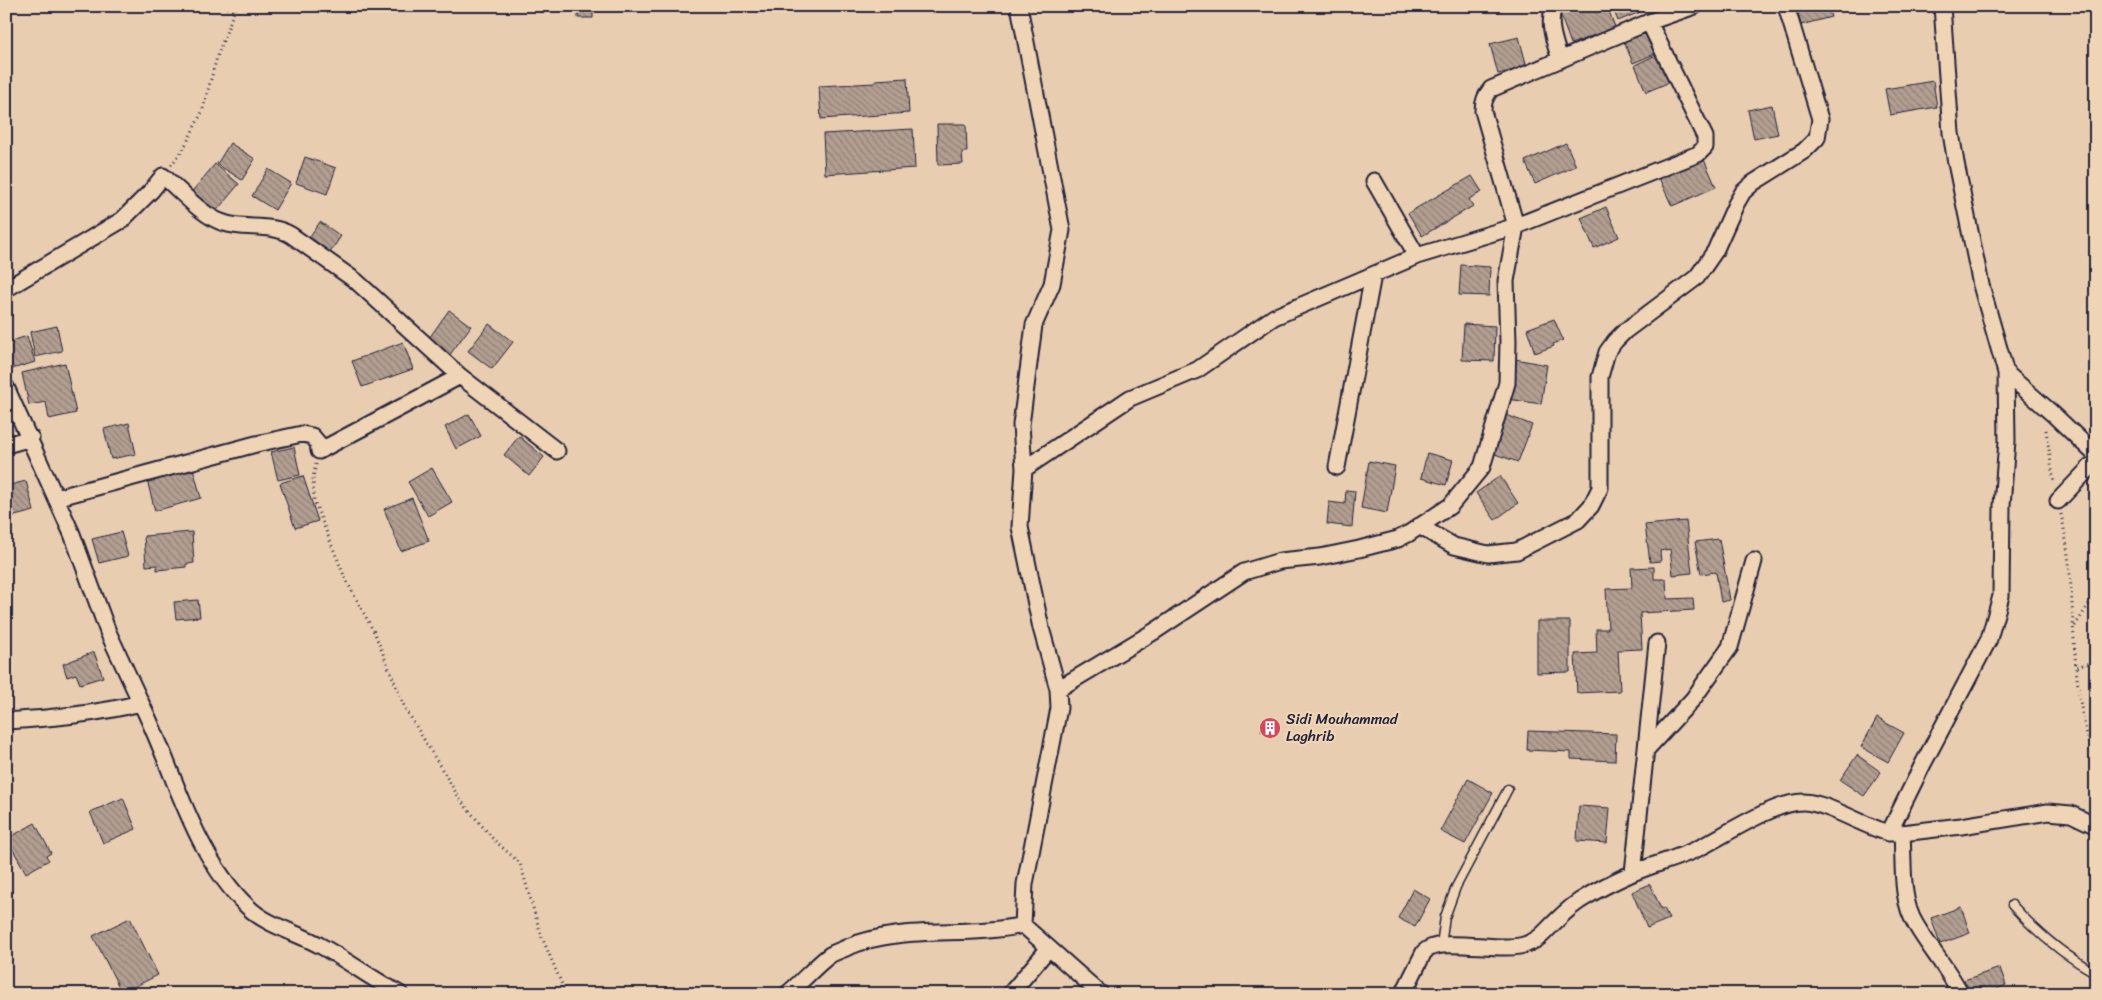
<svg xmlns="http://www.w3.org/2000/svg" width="2102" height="1000" font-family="Sriracha,sans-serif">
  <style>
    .building { fill: url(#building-back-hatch); stroke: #22223b }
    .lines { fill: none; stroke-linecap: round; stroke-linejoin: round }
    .lane-casing { stroke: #22223b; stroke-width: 11 }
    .street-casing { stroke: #22223b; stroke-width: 19 }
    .path { stroke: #22223b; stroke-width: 3; stroke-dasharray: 1 4; stroke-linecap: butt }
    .lane { stroke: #f0d4b6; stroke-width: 8 }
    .street { stroke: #f0d4b6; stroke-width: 15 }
    .labels { text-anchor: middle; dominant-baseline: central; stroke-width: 4.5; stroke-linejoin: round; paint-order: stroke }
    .poi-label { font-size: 15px; fill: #22223b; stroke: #f0d4b6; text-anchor: start }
  </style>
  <defs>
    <pattern id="building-back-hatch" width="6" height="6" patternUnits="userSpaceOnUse" patternTransform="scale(1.25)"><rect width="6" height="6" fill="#b39f91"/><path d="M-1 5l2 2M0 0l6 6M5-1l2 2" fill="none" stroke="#918178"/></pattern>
  </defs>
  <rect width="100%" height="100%" fill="#e8cdb1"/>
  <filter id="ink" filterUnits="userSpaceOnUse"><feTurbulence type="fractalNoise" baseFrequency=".02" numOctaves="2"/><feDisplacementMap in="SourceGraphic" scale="10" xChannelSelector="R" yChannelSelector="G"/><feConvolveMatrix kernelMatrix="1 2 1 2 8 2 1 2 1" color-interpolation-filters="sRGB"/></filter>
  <g filter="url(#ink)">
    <path class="building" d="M538 6H564V11L539 12Z
      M578 6H593V18H578Z
      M1580 6H1607L1615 27 1571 44 1560 14Z
      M1612 6H1638L1640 12 1618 21Z
      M1796 6H1816L1818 12 1829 10 1831 17 1801 25Z
      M1646 27 1657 53 1633 63 1622 37Z
      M1519 37 1527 67 1498 74 1490 44Z
      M1658 54 1670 82 1646 92 1635 65Z
      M907 78 909 113 821 119 819 86 875 83V80Z
      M1933 81 1937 107 1890 115 1885 89Z
      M1772 105 1778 134 1754 139 1748 110Z
      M937 124H966L967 152H962L963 164 938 165Z
      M913 129 915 168 825 174 823 134Z
      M230 143 255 159 242 180 217 164Z
      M1566 143 1576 166 1535 184 1525 161Z
      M1702 155 1716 187 1672 206 1657 174Z
      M305 157 336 168 327 194 296 183Z
      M215 164 239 184 213 215 189 195Z
      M268 169 291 183 275 210 252 196Z
      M1472 176 1482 192 1469 199 1473 206 1422 236 1408 213Z
      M1606 207 1619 237 1594 248 1581 218Z
      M320 222 341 236 327 257 305 243Z
      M1461 265 1490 267 1489 296 1459 295Z
      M449 310 471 326 449 356 427 341Z
      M1554 319 1563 340 1553 344 1554 346 1535 353 1527 329Z
      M489 324 513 342 492 369 468 351Z
      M1464 324 1495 326 1494 361 1462 360Z
      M57 326 62 351 35 357 30 332Z
      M27 336 35 362 12 369 6 350V343Z
      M403 342 413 369 362 387 352 361Z
      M1515 359 1547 365 1541 404 1508 399Z
      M65 363 76 413 49 419 46 402 29 405 22 373Z
      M469 414 481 436 456 449 445 427Z
      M1504 414 1532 425 1518 462 1489 452Z
      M129 423 136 454 111 459 104 429Z
      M519 436 544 457 529 476 504 455Z
      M294 447 300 475 278 480 271 452Z
      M1427 453 1453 460 1446 485 1421 478Z
      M1369 461 1395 466 1387 513 1361 508Z
      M193 468 201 498 155 511 147 480Z
      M432 468 452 502 428 516 408 482Z
      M303 476 318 521 295 528 280 483Z
      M1500 476 1518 503 1495 520 1476 493Z
      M26 481 34 511 11 517 6 498V486Z
      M1346 490 1355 491 1352 527 1327 524 1329 502 1345 504Z
      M412 498 429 541 401 551 384 509Z
      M1686 521 1692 573 1673 575 1670 549 1660 551 1661 561 1650 562 1645 525Z
      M121 532 128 556 99 563 92 539Z
      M192 532 194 563 186 564V567L157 570V565L146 566 144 536Z
      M1719 539 1730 600 1721 602 1716 572 1701 574 1695 542Z
      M1654 567V579H1666L1667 599 1693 598 1694 610 1640 613 1642 649 1618 650 1620 691 1577 693 1575 654 1597 653 1596 629H1608L1606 589 1632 588 1631 568Z
      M198 600 200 617 176 619 174 602Z
      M1537 621H1570V672L1537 673Z
      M94 652 103 677 80 684 76 674 67 677 63 664Z
      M1877 718 1904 733 1888 762 1861 747Z
      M1265 720 1279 725 1275 736 1261 731Z
      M1528 731 1616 734 1615 761 1571 759V752L1527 750Z
      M1857 755 1881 772 1864 796 1840 780Z
      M1468 779 1493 793 1465 844 1440 831Z
      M123 798 136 829 103 843 90 812Z
      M1579 806 1610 808 1607 843 1577 841Z
      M35 823 51 853 46 856 49 860 26 873 7 839Z
      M1650 884 1661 909 1664 908 1669 919 1647 928 1632 892Z
      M1413 889 1430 899 1415 927 1398 918Z
      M1961 907 1970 933 1940 944 1931 918Z
      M130 918 158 975 122 993 93 936Z
      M2000 968 2006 985 1986 994H1969L1964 980Z"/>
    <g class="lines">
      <g class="lane-casing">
        <path id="lane" d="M2012 905C2037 933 2063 955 2096 973
          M1441 945 1445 917 1456 887 1508 789"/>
      </g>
      <g class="street-casing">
        <path id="street" d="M1554 6C1547 25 1555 42 1560 60
          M1374 181 1417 256
          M6 289 122 220 151 191 163 176C180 190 203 217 224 223 245 230 272 223 291 235L356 281 460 376 557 451
          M2006 373 2054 415 2096 455
          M6 387 72 534 108 632 141 703
          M6 445 31 438
          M1337 467 1373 275
          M1024 469 1130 398 1197 370 1274 317 1417 256 1516 226 1698 154 1705 147V137L1649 22
          M56 498 256 444 302 434 312 436 318 443 319 451 460 376
          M2058 501 2096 461
          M1419 526 1454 546 1488 554 1517 551 1578 520 1591 506 1600 488V377L1607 352 1615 341 1625 331 1697 277 1715 251 1736 204 1743 192 1753 183 1804 151 1817 138 1820 119 1786 6
          M1058 689 1155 631 1244 572 1280 561 1320 557 1359 549 1398 539 1408 534 1450 506 1482 467 1507 383 1508 342 1506 281 1516 226 1483 111C1483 102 1485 97 1491 89L1649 22 1695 6
          M6 721C52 718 97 714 141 703 174 769 193 855 248 907 267 926 296 932 319 945 347 960 372 979 400 994
          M1646 750 1693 699 1730 647 1754 561
          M1889 833 1923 764 1989 639 2001 596 2002 505 2007 441 2006 373 1981 285 1956 163 1951 133 1942 6
          M1902 833C1904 863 1900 900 1916 925 1930 949 1948 969 1961 994
          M1633 873 1657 643
          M1023 925 1101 994
          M787 994C802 982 815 966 830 955 835 952 842 950 848 947 903 924 965 938 1023 925L1025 884 1059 708 1058 689 1041 628 1020 527 1024 469 1021 425 1034 325 1052 284 1062 230 1019 6
          M1010 994 1049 948
          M1403 994 1424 952C1440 935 1503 954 1527 944 1541 939 1546 930 1556 921 1565 912 1575 903 1586 897 1600 888 1617 880 1633 873 1654 864 1676 859 1697 849 1724 836 1775 801 1804 802 1828 803 1863 826 1889 833H1902L1961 826 2048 812 2071 814 2096 826"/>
      </g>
      <path class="path" d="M223 6 235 11
        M171 165 183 150 202 112 217 57 236 6
        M2046 430 2054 483
        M316 464 313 477 314 501 345 578 375 634 405 708 461 801 494 840 520 863 541 935 566 994
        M2061 514C2080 596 2065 683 2096 762
        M2075 626 2092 599 2096 581
        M2077 667 2096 661"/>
      <use href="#lane" class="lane"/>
      <use href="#street" class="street"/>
    </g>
  </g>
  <defs>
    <g id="building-disc" transform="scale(1.125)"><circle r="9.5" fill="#d1495b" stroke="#f0d4b6"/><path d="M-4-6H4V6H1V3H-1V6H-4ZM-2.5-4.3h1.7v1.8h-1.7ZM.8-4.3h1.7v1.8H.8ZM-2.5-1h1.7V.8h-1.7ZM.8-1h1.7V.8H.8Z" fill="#fff"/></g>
  </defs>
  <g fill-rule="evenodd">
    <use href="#building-disc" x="1270" y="728"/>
  </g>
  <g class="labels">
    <g class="poi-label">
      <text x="1286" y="719">Sidi Mouhammad<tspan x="1286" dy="17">Laghrib</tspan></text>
    </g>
  </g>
  <rect width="2102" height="1000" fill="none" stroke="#f0d4b6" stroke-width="25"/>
  <rect x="12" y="12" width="2077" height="975" fill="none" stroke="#22223b" stroke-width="2" filter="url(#ink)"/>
</svg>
